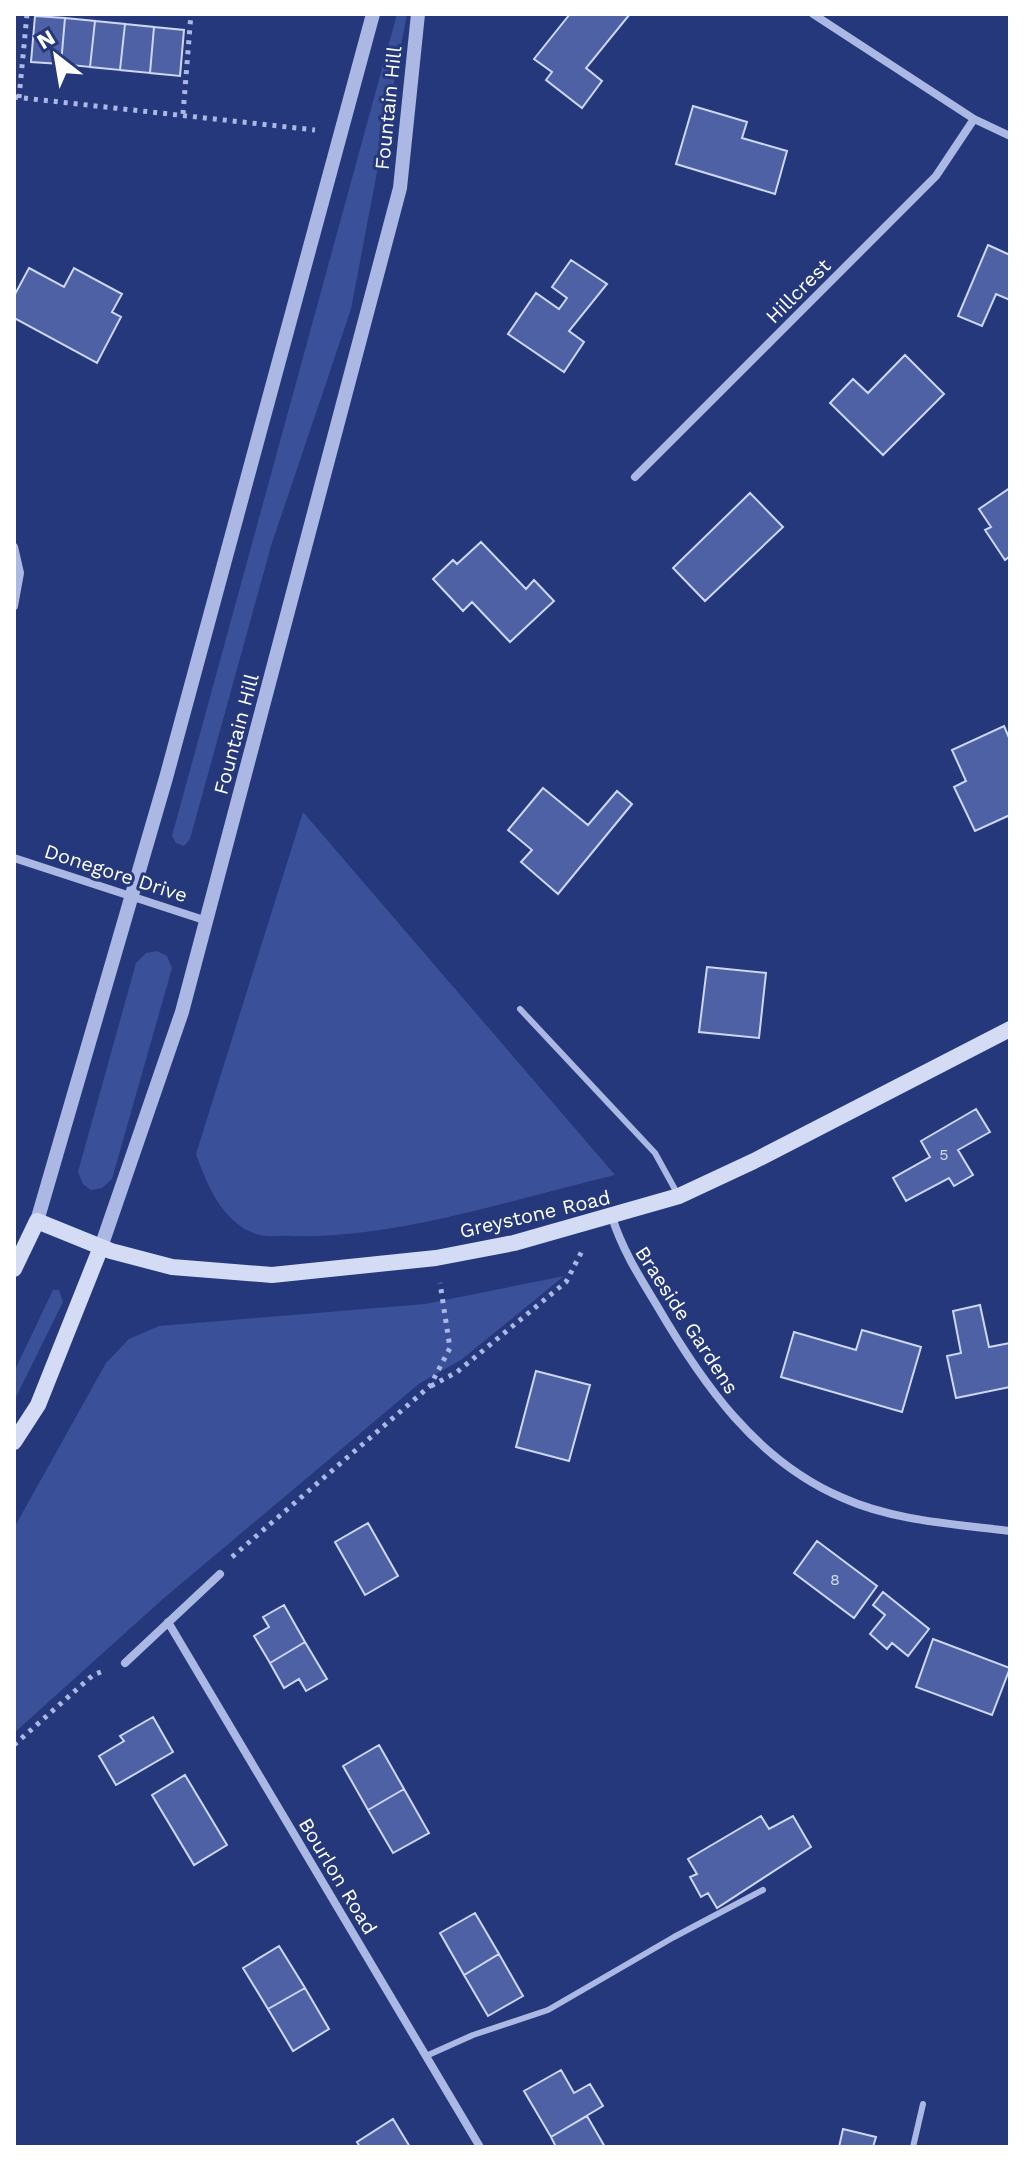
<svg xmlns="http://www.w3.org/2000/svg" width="1024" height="2161" font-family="'Work Sans',sans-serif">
	<rect width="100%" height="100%" fill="#26387c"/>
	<path fill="#3a5099" d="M397,14H407L351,309L271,546L190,839L184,846L176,843L172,836Z
		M303,812L615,1175C514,1199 396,1239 292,1236C282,1235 266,1238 256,1234C222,1222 207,1185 196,1154Z
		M157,951L167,956L172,968L112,1179L102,1188L91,1190L83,1184L78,1172L136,963L146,953Z
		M564,1276L461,1360L420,1383L164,1598L14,1733V1528L106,1363L129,1339L159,1326L425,1304Z
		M53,1290H59L63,1302L14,1401V1372Z"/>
	<path fill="#4e61a5" stroke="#cdd6f4" stroke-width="2" d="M570,14H630L586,68L602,81L582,108L546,80L552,72L534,59Z
		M35,16L65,18L61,64L31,62Z
		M65,18L95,21L90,67L61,64Z
		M95,21L125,24L120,70L90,67Z
		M125,24L154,27L150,73L120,70Z
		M154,27L184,30L180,76L150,73Z
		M693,106L747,122L742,138L787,151L775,194L676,164Z
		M988,245L1010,255V300L996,294L982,326L958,316Z
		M571,260L607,284L569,331L584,342L564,372L508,334L536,293L559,309L567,298L552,287Z
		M29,268L64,287L74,268L122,294L112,312L121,317L97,363L14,318V296Z
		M905,355L944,394L883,455L830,403L853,379L868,393Z
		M1010,488V556L1005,560L985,530L991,527L979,509Z
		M750,493L783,527L705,601L673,568Z
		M481,542L526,589L534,580L554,601L510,642L472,602L463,611L433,579L453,560L457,564Z
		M1004,726L1010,740V815L975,831L954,787L966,781L952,750Z
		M543,788L588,825L617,791L632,804L558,894L521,862L532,850L508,830Z
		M707,967L766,973L759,1038L699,1032Z
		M976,1109L990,1132L958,1150L973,1175L954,1186L949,1178L906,1201L893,1178L930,1157L921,1141Z
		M980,1305L989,1347L1010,1343V1387L956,1398L947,1356L961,1353L953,1311Z
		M862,1330L921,1347L902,1412L781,1377L794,1332L856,1350Z
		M536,1371L590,1385L569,1461L516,1447Z
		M368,1523L398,1576L365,1595L335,1542Z
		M817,1541L877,1586L854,1618L794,1573Z
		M883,1592L929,1629L908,1656L892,1643L887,1649L870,1634L885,1615L873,1605Z
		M284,1605L305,1642L270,1663L254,1636L269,1627L263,1617Z
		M933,1639L1010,1668L992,1715L916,1687Z
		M305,1642L327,1679L306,1691L299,1679L284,1688L270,1663Z
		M153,1717L173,1752L116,1785L99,1756L124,1741L120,1736Z
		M379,1745L404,1789L368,1810L343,1766Z
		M185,1775L227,1845L194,1865L152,1795Z
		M404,1789L429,1833L393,1853L368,1810Z
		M761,1816L769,1829L793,1816L811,1847L717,1908L708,1893L701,1897L690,1877L697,1874L688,1859Z
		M475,1913L499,1954L464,1975L440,1933Z
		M279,1946L305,1988L268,2009L243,1968Z
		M499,1954L523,1996L488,2016L464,1975Z
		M305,1988L329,2029L293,2051L268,2009Z
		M561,2070L574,2093L590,2084L603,2106L551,2137L524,2091Z
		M587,2116L605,2147H556L551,2137Z
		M393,2119L410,2147H360L357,2142Z
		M843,2129L876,2137L873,2147H839Z"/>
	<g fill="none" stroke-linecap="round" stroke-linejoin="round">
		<path stroke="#abb8e4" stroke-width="5" stroke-dasharray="4 6" stroke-linecap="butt" d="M14,97L315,130
			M19,98L27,14
			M183,114L191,14
			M431,1386L457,1372L566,1282L582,1251
			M232,1557L430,1386L450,1348L440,1283
			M14,1745L93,1675L106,1670"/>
		<path stroke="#abb8e4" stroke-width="6" d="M520,1009L655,1153L677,1193
			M426,2056L473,2035L548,2010L674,1937L763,1890
			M913,2147L923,2104"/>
		<path stroke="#abb8e4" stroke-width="8" d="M813,14L974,119L1010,136
			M635,477L936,176L974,119
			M14,547L20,573L14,606
			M14,858L207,921
			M612,1217C622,1249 639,1276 656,1304C702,1383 756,1461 843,1498C894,1521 955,1524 1010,1531
			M168,1622L480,2147
			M125,1663L220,1574"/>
		<path stroke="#abb8e4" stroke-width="14" d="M37,1221L166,778L373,14
			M101,1247L182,1012L400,188L418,14"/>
		<path stroke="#d4dbf4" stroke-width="16" d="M14,1269L37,1221L111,1251L172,1267L272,1275L436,1258L514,1243L679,1196L754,1161L1010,1029
			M14,1442L38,1405L101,1247"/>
	</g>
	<g text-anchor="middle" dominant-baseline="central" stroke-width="6" stroke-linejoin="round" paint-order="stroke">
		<g font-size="16" fill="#d3d8e8">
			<text x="944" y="1154">5</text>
			<text x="835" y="1579">8</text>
		</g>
		<g font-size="20" fill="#fff" stroke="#26387c">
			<text transform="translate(388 108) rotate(-84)">Fountain Hill</text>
			<text transform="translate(798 291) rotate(-45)">Hillcrest</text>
			<text transform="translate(236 734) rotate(-75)">Fountain Hill</text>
			<text transform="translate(116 873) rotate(18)">Donegore Drive</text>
			<text transform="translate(535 1214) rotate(-13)">Greystone Road</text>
			<text transform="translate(687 1320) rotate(57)">Braeside Gardens</text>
			<text transform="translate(338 1876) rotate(59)">Bourlon Road</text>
		</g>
	</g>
	<rect width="1024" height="2161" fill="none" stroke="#ffffff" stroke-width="32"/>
	<g transform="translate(56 56) rotate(329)" stroke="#26387c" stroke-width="6" paint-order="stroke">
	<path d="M0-6L14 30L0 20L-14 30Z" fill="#ffffff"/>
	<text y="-12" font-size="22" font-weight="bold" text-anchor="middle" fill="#ffffff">N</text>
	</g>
</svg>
